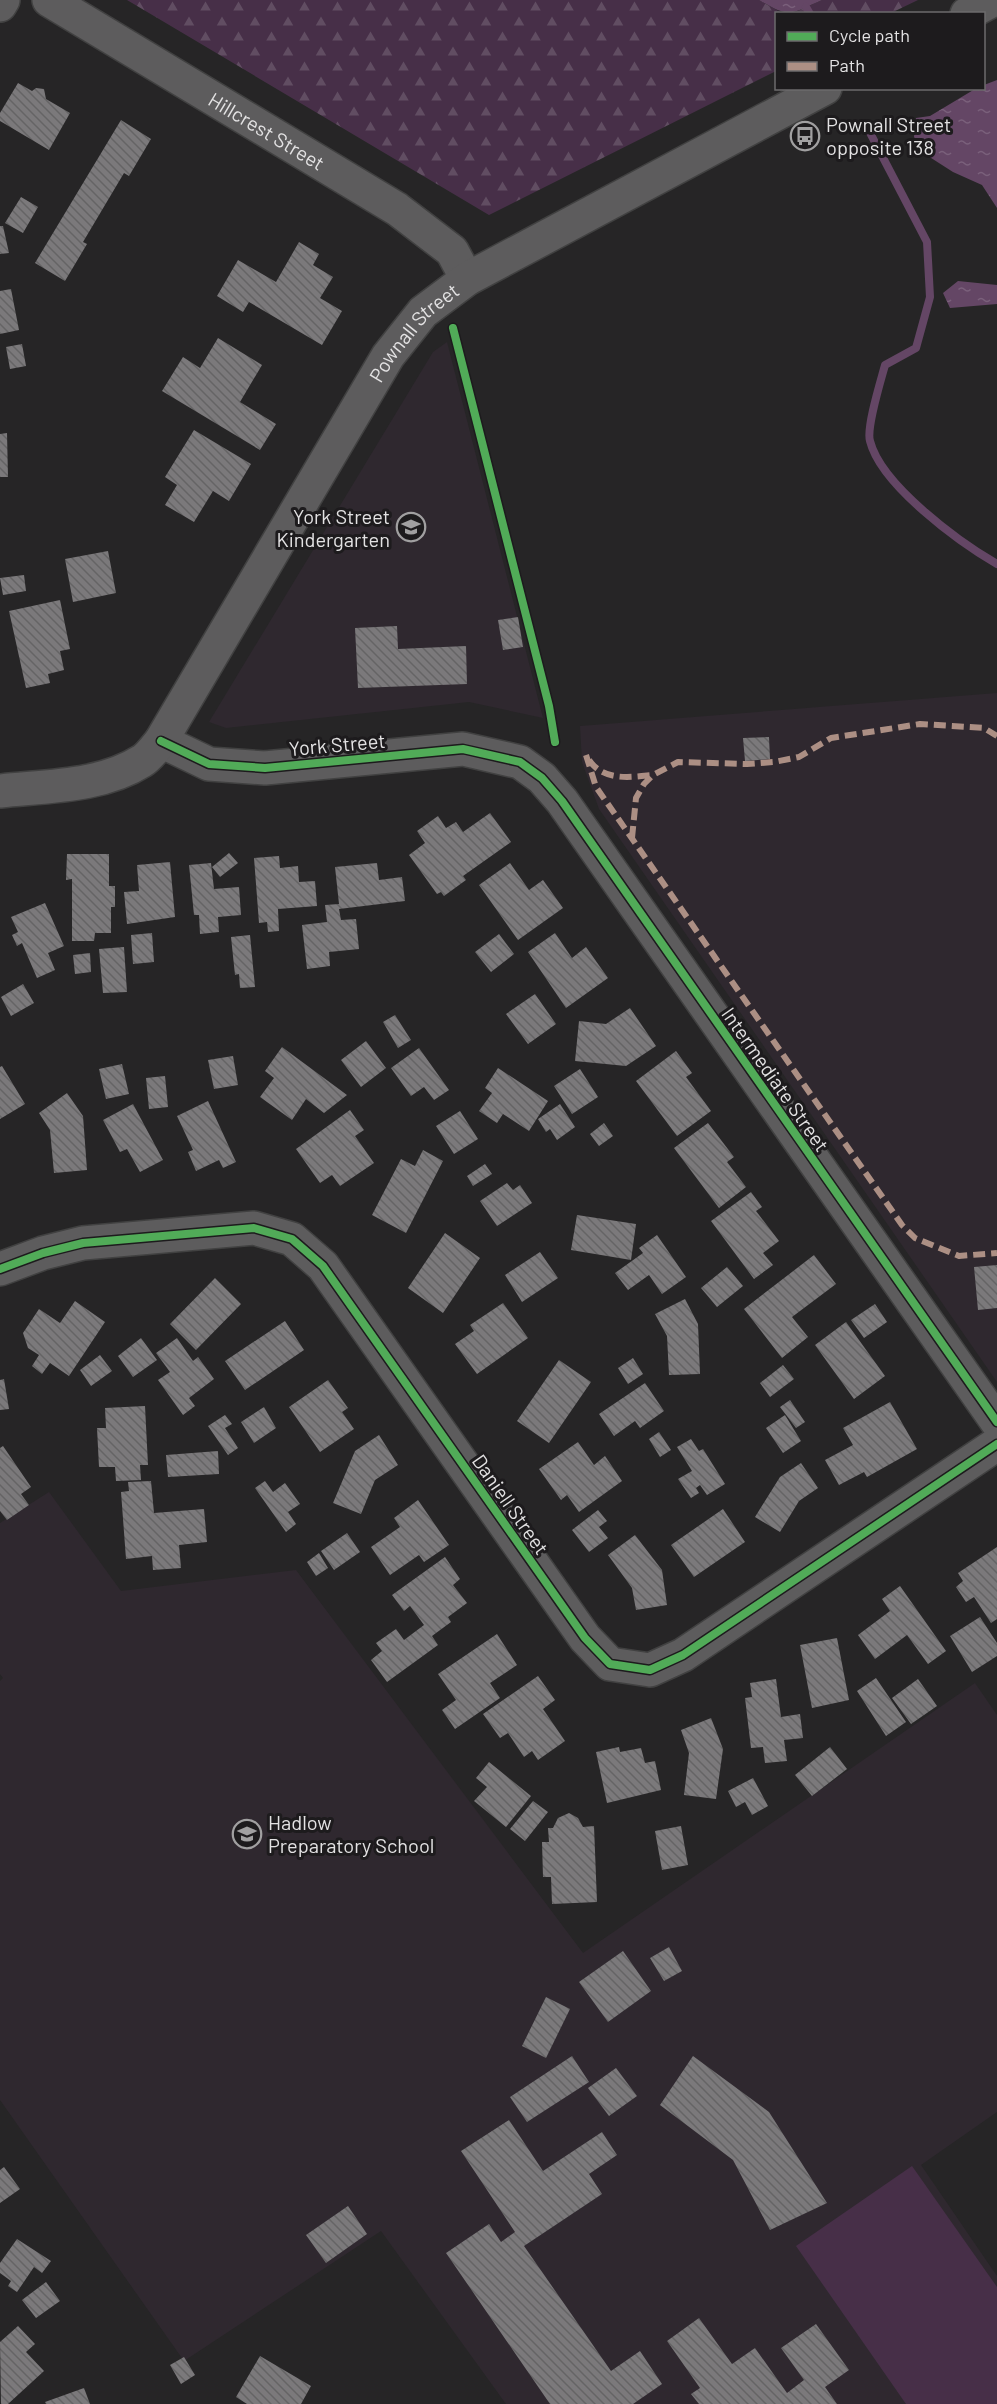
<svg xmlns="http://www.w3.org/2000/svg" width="997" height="2404" font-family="Barlow,sans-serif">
	<defs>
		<pattern id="forest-firs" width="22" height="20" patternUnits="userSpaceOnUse" patternTransform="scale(1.5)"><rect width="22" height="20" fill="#472f48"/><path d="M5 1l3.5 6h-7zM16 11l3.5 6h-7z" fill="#614d62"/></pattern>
		<pattern id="water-ripples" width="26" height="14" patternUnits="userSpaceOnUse" patternTransform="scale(1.5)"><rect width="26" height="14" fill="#644665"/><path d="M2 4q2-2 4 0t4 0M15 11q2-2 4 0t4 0" fill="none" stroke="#7a607b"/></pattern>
		<pattern id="building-back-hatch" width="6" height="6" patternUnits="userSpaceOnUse" patternTransform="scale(1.5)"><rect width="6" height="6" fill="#7b797b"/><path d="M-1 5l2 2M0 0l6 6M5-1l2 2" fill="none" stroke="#656465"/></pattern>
	</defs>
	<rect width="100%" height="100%" fill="#262526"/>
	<path fill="#2f282f" d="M447,342L543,718L469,702L226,728L209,722L433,352Z
		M997,693V1382L599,809L582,762L580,726Z
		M49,1492L121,1591L296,1570L583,1953L975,1683L997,1715V2112L921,2165L997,2276V2404H506L381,2231L184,2361L0,2100V1681L3,1678L0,1674V1523Z"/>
	<path fill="#472f48" d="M912,2166L997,2287V2404H906L796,2246Z"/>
	<path fill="url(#forest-firs)" d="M127,0H759L782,13L776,14V71L489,215Z
		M822,0H918L891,13L791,14Z"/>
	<path fill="url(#water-ripples)" d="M759,0H822C790,14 791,19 759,0Z
		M997,80V208L982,185L953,172L928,156L914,137L916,118L930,116L975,89L984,88V85Z
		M958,281L997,285V304L950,308L943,293Z"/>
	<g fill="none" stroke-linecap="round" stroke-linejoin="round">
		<path stroke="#644665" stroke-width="8" d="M806,7L810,14
			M867,127L927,242L930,297L916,348L885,365C881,380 866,428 870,441C881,485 959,542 997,564"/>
	</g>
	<path fill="url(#building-back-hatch)" d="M18,83L32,91L36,88L44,89L46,99L70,113L49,150L0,121V113Z
		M121,120L151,139L129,176L124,173L83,242L87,244L65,281L35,263Z
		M21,197L38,207L23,233L5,223Z
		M0,226H3L9,253L0,254Z
		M299,242L319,254L313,265L333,277L320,298L342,311L322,345L249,302L243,312L217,296L238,260L276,282Z
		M11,289L19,330L0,334V291Z
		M218,338L262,365L240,402L276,424L260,450L162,391L183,357L200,368Z
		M22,344L26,366L10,369L6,347Z
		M194,430L251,464L229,501L213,491L194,522L165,505L177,485L165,477Z
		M7,433L8,477H0V434Z
		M108,551L116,593L73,602L65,559Z
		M24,575L26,591L3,595L0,578Z
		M60,600L70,649L60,651L64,670L48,674L50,683L26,688L9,611Z
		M518,617L523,647L503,650L498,620Z
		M397,626L398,649L466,646L467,684L358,688L355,628Z
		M769,737L770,759L745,761L743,738Z
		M490,813L511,842L463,876L466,880L444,896L441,892L437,894L409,855L425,843L417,831L438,816L446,828L456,822L463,832Z
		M229,853L238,863L220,877L212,867Z
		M67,854H109V886H115V907H111V933H95L94,941H72V879L66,880Z
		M279,856L280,868L298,866L299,882L315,881L317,906L278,909L279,931L268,932L267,922L259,923L254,858Z
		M170,862L175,917L127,924L124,892L139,891L137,865Z
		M211,863L214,889L239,887L241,915L218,917L219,932L200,934L199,915H194L189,865Z
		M377,863L379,880L402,877L405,901L339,909L341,920L356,919L359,949L329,952L330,966L307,969L302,925L327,922L325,905L339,904L335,867Z
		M510,863L529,890L543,880L563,908L518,940L479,885Z
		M45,903L64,946L48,953L55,970L37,978L22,943L17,946L12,935L18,932L11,917Z
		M152,933L154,962L133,964L131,935Z
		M555,933L572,958L586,947L608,978L566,1008L528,952Z
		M499,934L514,954L491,972L475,952Z
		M250,935L255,987L240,988L239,974L235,975L231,937Z
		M124,947L127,992L103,993L99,949Z
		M90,953L91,972L75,974L73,955Z
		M23,984L34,1003L11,1016L1,997Z
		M535,994L556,1024L528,1044L506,1014Z
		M630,1008L656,1046L626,1066L575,1061L579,1021L606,1024Z
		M395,1015L411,1040L398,1048L383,1022Z
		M366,1041L386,1068L361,1087L341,1060Z
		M282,1047L347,1095L324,1113L306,1099L292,1120L260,1097L274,1078L265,1071Z
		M419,1048L449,1090L434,1100L424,1087L411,1096L391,1068Z
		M676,1051L692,1073L686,1077L711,1111L677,1136L636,1081Z
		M233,1056L238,1085L214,1089L208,1060Z
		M122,1064L129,1094L106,1099L99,1069Z
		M2,1066L25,1104L0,1119V1067Z
		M498,1068L548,1101L529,1131L503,1114L497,1123L479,1111L492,1093L485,1088Z
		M580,1069L598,1097L572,1114L554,1086Z
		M165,1076L168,1107L149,1109L146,1078Z
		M67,1093L83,1116L87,1170L54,1173L50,1130L39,1113Z
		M208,1101L236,1162L223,1168L219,1160L196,1171L188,1152L193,1150L177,1116Z
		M133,1104L163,1160L140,1172L127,1149L120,1152L103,1120Z
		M560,1104L575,1127L557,1140L550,1129L546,1132L538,1119Z
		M350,1110L364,1130L355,1136L374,1163L340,1186L332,1175L320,1183L296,1149Z
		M460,1111L478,1139L454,1154L436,1126Z
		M604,1123L613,1136L599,1146L590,1134Z
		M708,1123L734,1157L727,1162L746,1187L719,1208L674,1148Z
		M423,1150L443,1161L406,1233L372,1215L401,1159L415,1166Z
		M485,1164L492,1174L473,1186L467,1176Z
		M507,1183L513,1190L520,1185L532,1203L497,1226L480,1201Z
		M751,1192L762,1207L756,1211L779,1241L763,1253L773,1265L754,1279L711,1221Z
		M577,1215L636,1224L631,1260L571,1250Z
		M445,1233L480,1258L443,1313L408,1288Z
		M657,1235L686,1277L662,1294L649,1275L628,1290L615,1273L643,1253L639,1248Z
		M540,1252L558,1278L522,1302L505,1275Z
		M814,1255L836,1284L792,1317L808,1337L782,1358L744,1309Z
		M997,1265V1308L978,1310L974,1267Z
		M727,1267L743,1286L717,1307L701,1288Z
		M215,1278L241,1304L196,1350L170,1324Z
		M685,1299L698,1324L700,1374L669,1375L667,1336L655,1314Z
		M75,1301L105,1322L69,1376L50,1363L42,1374L32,1366L39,1355L28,1348L23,1333L39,1309L60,1323Z
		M503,1303L528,1338L477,1374L455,1344L474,1331L470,1325Z
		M875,1304L887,1322L864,1338L851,1320Z
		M285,1321L304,1350L245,1390L225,1361Z
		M846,1322L885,1376L854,1399L815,1345Z
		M141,1338L157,1360L133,1377L118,1356Z
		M177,1338L193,1361L198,1357L214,1379L189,1398L195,1406L183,1415L158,1380L170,1372L156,1353Z
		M100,1355L112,1371L91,1386L80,1370Z
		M633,1358L643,1374L628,1384L618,1368Z
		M559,1360L591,1382L549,1443L517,1421Z
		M783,1365L794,1379L770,1397L760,1383Z
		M4,1379L9,1409L0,1410V1380Z
		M328,1380L348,1408L342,1412L354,1429L320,1452L289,1407Z
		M645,1383L664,1411L640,1428L635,1421L614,1436L599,1414Z
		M790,1400L805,1422L796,1428L780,1407Z
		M890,1402L917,1449L867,1477L864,1472L839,1485L825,1460L853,1445L843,1428Z
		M145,1406L148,1465H140L141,1480L116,1481L115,1467H99L97,1428H106L105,1408Z
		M264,1407L276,1428L254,1443L241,1422Z
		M225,1415L232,1424L225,1428L238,1448L228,1455L208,1426Z
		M785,1415L801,1441L783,1453L766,1428Z
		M659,1432L671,1450L660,1457L649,1439Z
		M379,1435L398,1465L375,1480L361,1514L333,1503L355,1451Z
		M691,1439L699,1451L703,1449L725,1484L707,1495L700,1485L696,1488L699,1493L691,1498L678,1479L692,1471L677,1447Z
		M578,1442L594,1465L605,1456L622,1481L579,1512L567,1495L561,1500L539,1469Z
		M3,1446L31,1487L21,1494L29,1505L7,1520L0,1511V1448Z
		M218,1451L219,1474L168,1477L166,1455Z
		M801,1463L818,1488L799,1501L780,1532L755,1517L780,1477Z
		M151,1481L154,1513L204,1509L207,1542L179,1545L181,1568L153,1570L152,1556L126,1559L121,1492L129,1491L128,1482Z
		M265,1481L273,1492L285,1483L300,1504L288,1512L296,1524L286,1532L255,1488Z
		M418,1500L449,1545L424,1562L419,1555L390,1575L371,1547L400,1527L394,1518Z
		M723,1509L745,1542L694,1577L671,1545Z
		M598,1510L607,1521L599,1527L608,1538L589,1552L572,1530Z
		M347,1533L360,1552L334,1570L321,1551Z
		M635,1535L662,1570L667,1605L636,1610L632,1588L608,1555Z
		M997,1547V1619L991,1623L974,1597L966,1602L956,1587L963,1581L958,1573Z
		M319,1553L328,1568L316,1576L307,1562Z
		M445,1557L460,1579L453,1585L467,1603L448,1617L451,1622L432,1636L438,1645L387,1682L371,1660L382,1651L376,1643L396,1629L404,1640L424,1625L410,1606L404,1611L392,1595Z
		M900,1586L946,1651L928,1664L907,1635L875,1659L858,1635L890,1611L882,1599Z
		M980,1617L997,1643V1656L972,1672L950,1636Z
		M497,1634L517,1665L490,1683L500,1698L455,1729L442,1710L456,1700L438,1674Z
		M837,1638L849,1700L812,1708L800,1645Z
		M538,1676L555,1700L543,1709L565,1741L538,1760L532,1751L524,1757L508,1733L500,1738L483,1714Z
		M876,1678L906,1722L886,1736L857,1691Z
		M776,1679L781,1717L800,1714L803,1738L784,1740L787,1761L765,1763L763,1747L751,1748L745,1698L752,1697L750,1683Z
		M918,1679L937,1706L911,1724L892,1698Z
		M711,1718L723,1749L716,1799L684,1795L689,1753L681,1730Z
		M619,1747L620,1752L641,1748L645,1763L655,1761L661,1790L607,1803L596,1752Z
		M830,1747L847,1769L812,1796L795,1775Z
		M489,1762L531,1796L506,1827L474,1801L487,1787L476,1778Z
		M753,1778L768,1806L752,1815L745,1802L736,1807L728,1791Z
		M533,1801L548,1812L525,1841L510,1829Z
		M569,1813L578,1818L583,1827L594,1826L597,1902L552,1904L551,1877H543L542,1842H549L548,1828H553L558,1818Z
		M681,1826L688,1865L662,1870L655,1831Z
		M669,1947L682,1971L664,1981L650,1958Z
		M623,1951L651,1991L608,2022L579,1982Z
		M546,1997L570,2009L546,2058L522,2046Z
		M572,2056L589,2082L527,2122L510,2097Z
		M693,2056L769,2112L827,2203L770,2230L733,2160L660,2105Z
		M616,2068L637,2096L609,2116L588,2088Z
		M509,2120L543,2171L602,2132L617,2155L589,2174L602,2194L524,2246L611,2371L640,2351L662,2384L633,2404H550L446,2253L489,2224L501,2242L515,2232L461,2151Z
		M4,2167L20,2189L0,2203V2170Z
		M348,2206L367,2234L326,2263L306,2235Z
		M17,2239L51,2261L42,2273L34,2267L17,2292L8,2286L11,2281L0,2273V2263Z
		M46,2282L60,2301L36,2318L22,2300Z
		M699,2318L732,2364L755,2348L787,2393L804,2380L781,2348L816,2324L849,2370L825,2387L837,2404H699L691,2394L700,2388L667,2341Z
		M18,2326L35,2344L26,2352L44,2371L8,2404H1L0,2342Z
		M260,2356L311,2386L301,2404H247L236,2397Z
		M184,2357L195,2375L181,2384L170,2365Z
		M84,2388L90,2404H46L45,2402Z"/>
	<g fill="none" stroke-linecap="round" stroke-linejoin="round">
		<g stroke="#414141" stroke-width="36">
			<g id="minor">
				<path id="s1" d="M49,0L397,209L452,251L467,279"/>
				<path d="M0,5L3,0"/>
				<path d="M967,14L993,0"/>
				<path d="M161,741L209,764L265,768L463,749L520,762L542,778L562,801L997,1422"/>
				<path id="s2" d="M0,791C46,786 101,787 142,761C149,757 155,748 161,741L388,356L423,312L467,279L825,88"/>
				<path d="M0,1269L43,1253L83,1243L254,1228L292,1239L323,1266L585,1638L610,1664L650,1670L683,1655L997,1444"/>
			</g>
		</g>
		<use href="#minor" stroke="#5d5c5d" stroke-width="33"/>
		<path stroke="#ac8f84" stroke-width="6" stroke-dasharray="12 6" stroke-linecap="butt" d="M586,755L596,787L902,1225L915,1238L959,1256L997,1253
			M589,760C604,782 631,777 653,775
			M632,838L636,798L644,784L653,775L678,762L747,764L774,762L799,757L831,738L920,724L984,728L997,736"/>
		<g stroke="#1d1b1d" stroke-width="11">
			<path id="cycleway" d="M453,328L549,706L555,742
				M161,741L209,764L265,768L463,749L520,762L542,778L562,801L997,1422
				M0,1269L43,1253L83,1243L254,1228L292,1239L323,1266L585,1638L610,1664L650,1670L683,1655L997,1444"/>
		</g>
		<use href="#cycleway" stroke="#51ab58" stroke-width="8"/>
	</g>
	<defs>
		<g id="bus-ring" transform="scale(1.5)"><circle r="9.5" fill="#1d1b1d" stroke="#a1a0a1" stroke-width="1.5"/><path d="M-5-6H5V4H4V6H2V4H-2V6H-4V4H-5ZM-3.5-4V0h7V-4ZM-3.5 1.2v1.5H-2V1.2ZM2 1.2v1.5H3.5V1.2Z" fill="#a1a0a1"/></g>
		<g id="school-ring" transform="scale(1.5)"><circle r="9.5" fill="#1d1b1d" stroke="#a1a0a1" stroke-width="1.5"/><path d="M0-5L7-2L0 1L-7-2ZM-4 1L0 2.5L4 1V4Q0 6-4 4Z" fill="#a1a0a1"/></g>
	</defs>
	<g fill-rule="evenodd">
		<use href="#bus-ring" x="805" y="136"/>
		<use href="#school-ring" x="411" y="527"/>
		<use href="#school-ring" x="247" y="1834"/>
	</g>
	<g text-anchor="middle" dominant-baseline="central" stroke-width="6" stroke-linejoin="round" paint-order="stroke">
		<g font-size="20" fill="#e3e2e3" stroke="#1d1b1d" text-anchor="start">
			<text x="826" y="124">Pownall Street<tspan x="826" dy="23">opposite 138</tspan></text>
			<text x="390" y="516" text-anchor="end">York Street<tspan x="390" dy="23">Kindergarten</tspan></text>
			<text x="268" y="1822">Hadlow<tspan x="268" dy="23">Preparatory School</tspan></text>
		</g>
		<g font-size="20" fill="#e3e2e3" stroke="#1d1b1d">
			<text stroke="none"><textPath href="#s1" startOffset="254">Hillcrest Street</textPath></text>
			<text stroke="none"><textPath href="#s2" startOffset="656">Pownall Street</textPath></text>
			<text transform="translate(337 744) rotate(-5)">York Street</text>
			<text transform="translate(776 1079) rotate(55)">Intermediate Street</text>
			<text transform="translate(511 1504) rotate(55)">Daniell Street</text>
		</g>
	</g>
	<rect x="775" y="12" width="210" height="78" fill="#1d1b1d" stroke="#6c6b6c" stroke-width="1.5"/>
	<rect x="787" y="32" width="30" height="9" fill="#51ab58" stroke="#6c6b6c" stroke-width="1.5"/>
	<text x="829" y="42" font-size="18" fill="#e3e2e3">Cycle path</text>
	<rect x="787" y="62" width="30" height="9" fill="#ac8f84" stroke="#6c6b6c" stroke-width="1.5"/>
	<text x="829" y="72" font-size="18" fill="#e3e2e3">Path</text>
</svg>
